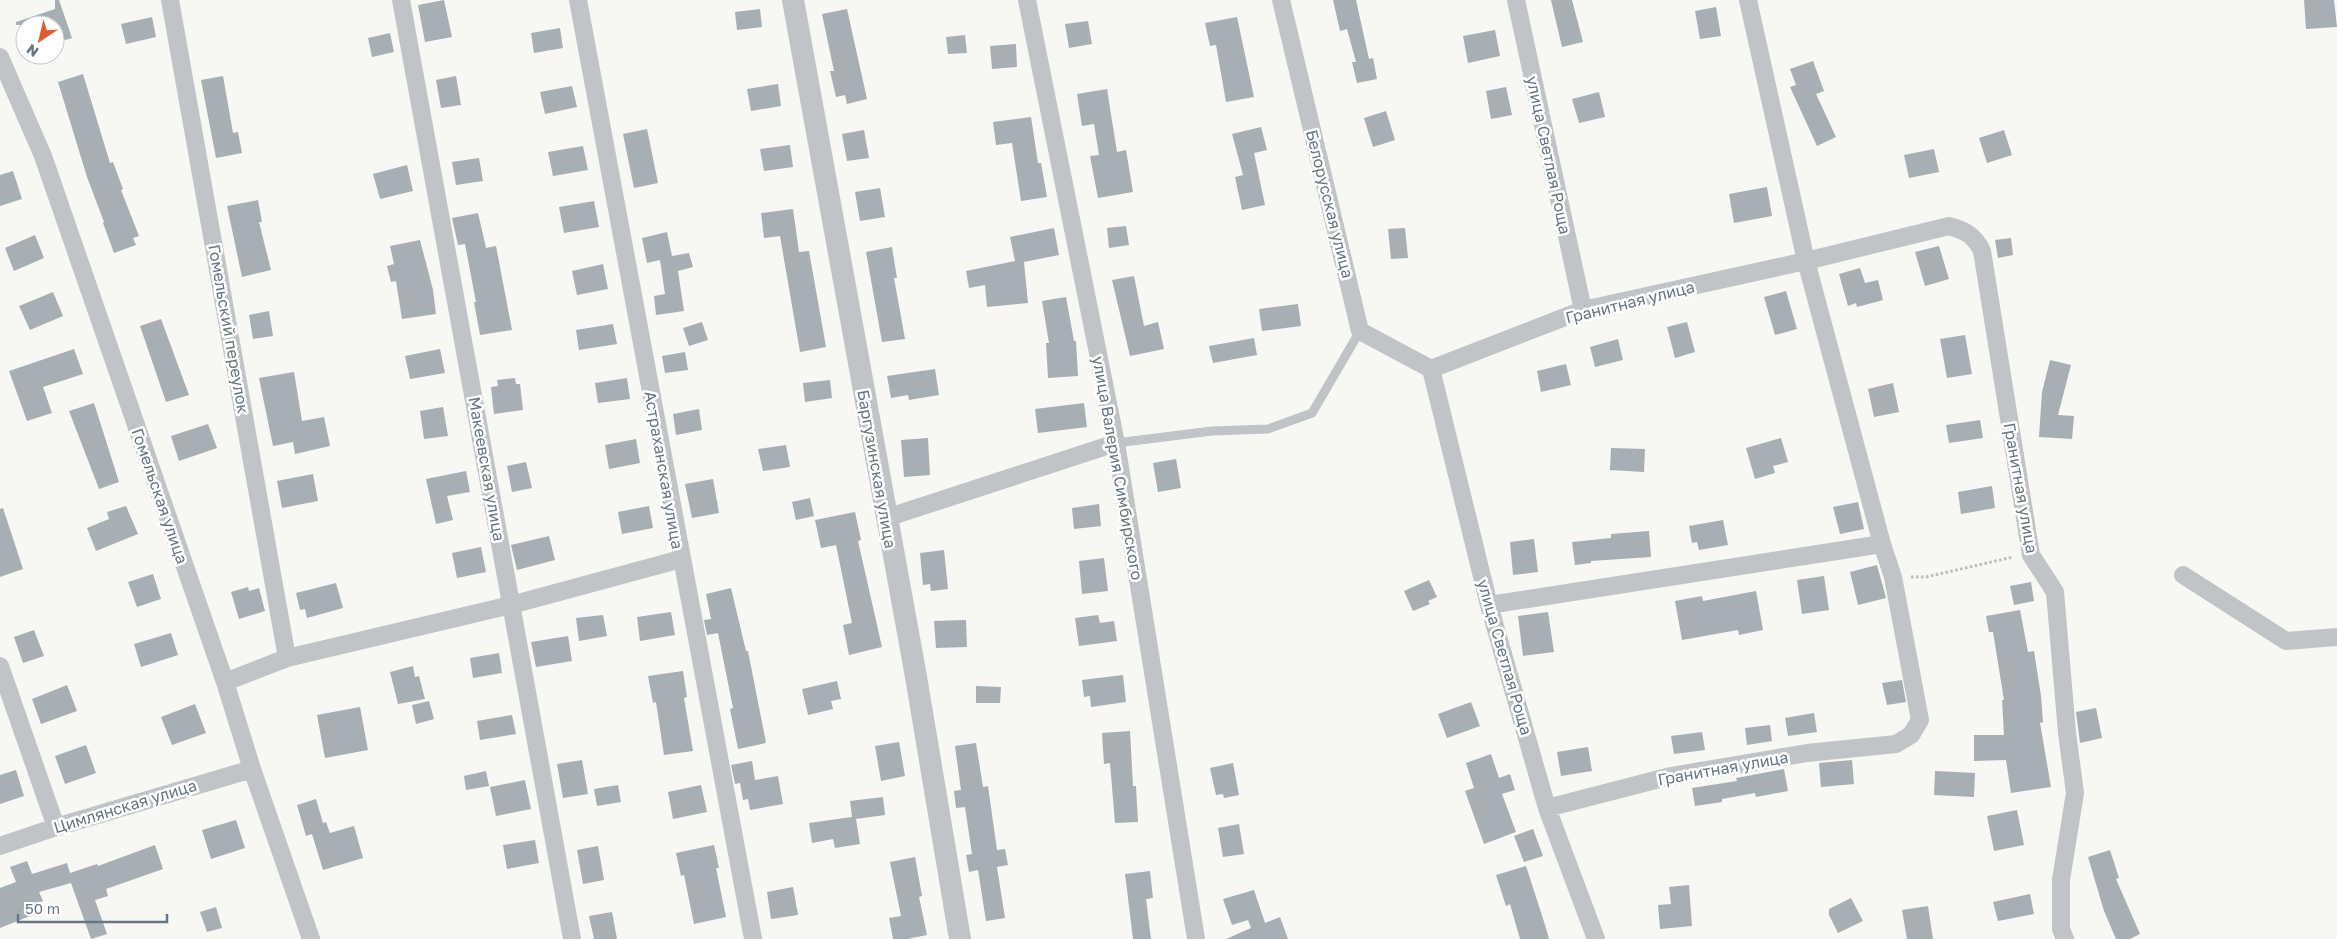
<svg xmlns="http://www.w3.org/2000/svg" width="2337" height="939" font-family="'Golos Text',sans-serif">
	<rect width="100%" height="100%" fill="#f7f7f4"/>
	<path fill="#a7afb4" d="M55,0H59L72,38L55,43V25H16V22L55,9Z
		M444,0L452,37L425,42L418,5Z
		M1333,0H1356L1369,59L1373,58L1377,79L1357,83L1352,62H1356L1347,29L1340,31Z
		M1551,0H1572L1583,42L1562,47Z
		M2304,0H2334L2337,27L2306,29Z
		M1716,7L1721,36L1700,39L1695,11Z
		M760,9L762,27L737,30L735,12Z
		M847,9L867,99L847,104L845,95L836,97L830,71H834L822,14Z
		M152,17L156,37L126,44L121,24Z
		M1237,17L1254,97L1226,102L1216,45L1210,46L1205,23Z
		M1088,21L1092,44L1069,48L1065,24Z
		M560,28L563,48L534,53L531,33Z
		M1495,30L1500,56L1468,63L1463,36Z
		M390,33L394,52L372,57L368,38Z
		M965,35L967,53L948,54L946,37Z
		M1016,44L1017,67L992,69L990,46Z
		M1813,61L1824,91L1816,94L1836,137L1817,146L1790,87L1796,85L1790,69Z
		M83,74L110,163L113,162L123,189L121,190L139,236L133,238L136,245L114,253L103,223L104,222L87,177L58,82Z
		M223,76L233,133L238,132L242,153L216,158L201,80Z
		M456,76L461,105L441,108L436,80Z
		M778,84L781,106L751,111L747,89Z
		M572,86L577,107L545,114L540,92Z
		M1506,87L1512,115L1491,119L1486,91Z
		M1107,89L1117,152L1126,150L1133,192L1098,198L1090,156L1099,155L1094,124L1082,126L1077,94Z
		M1599,92L1605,117L1579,123L1572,99Z
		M1386,111L1395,140L1373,147L1364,118Z
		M1031,117L1038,163H1041L1047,197L1021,201L1012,143L996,145L993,122Z
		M1261,127L1267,150L1254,153L1265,205L1242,210L1235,177L1243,175L1232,134Z
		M647,129L658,183L634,188L623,134Z
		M864,130L869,158L847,161L842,134Z
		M2004,130L2012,155L1987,163L1979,138Z
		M790,145L793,167L764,171L760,149Z
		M583,146L588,170L553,176L548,152Z
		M1934,149L1939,172L1909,178L1904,155Z
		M479,158L483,181L456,185L452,162Z
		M407,165L413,191L380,199L373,174Z
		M13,171L22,199L0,206V175Z
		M1767,187L1772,216L1734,223L1729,194Z
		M880,188L885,217L860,221L855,192Z
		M258,200L262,222H259L271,270L242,277L227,206Z
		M594,201L599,227L564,233L559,207Z
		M793,209L799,252L809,251L826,347L800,352L780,236L764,238L761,213Z
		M478,213L486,248L496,246L512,330L480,335L474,302H476L465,244L458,245L452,218Z
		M1126,226L1129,245L1109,248L1107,228Z
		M1054,228L1059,255L1024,262L1028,303L987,307L985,285L969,288L966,271L1015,261L1010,237Z
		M1405,228L1408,258L1391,259L1388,229Z
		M667,232L672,256L689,253L693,267L678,271L684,311L656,315L654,296L665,294L660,260L647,263L642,238Z
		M35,235L44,258L14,271L5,248Z
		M2011,238L2013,255L1998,258L1995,240Z
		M420,240L433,290L436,314L402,319L396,281L391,282L387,266L394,264L390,246Z
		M1939,246L1949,279L1925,286L1915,252Z
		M892,247L897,278H894L905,339L882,342L866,252Z
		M603,264L608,289L577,295L572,271Z
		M1860,268L1865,283L1878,280L1883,300L1857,307L1856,303L1848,306L1839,274Z
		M1134,276L1144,326L1158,322L1164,349L1130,356L1112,280Z
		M1786,291L1797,329L1775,335L1764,297Z
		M53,292L63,316L30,330L19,306Z
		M1066,297L1074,341H1076L1078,376L1048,378L1046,343H1049L1042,301Z
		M1298,304L1301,326L1262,331L1259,309Z
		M269,311L273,336L253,339L249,315Z
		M161,319L189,395L166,402L140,326Z
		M702,322L708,340L689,346L683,328Z
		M1687,322L1695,352L1675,358L1667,327Z
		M613,324L617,344L579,350L576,330Z
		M1965,335L1972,374L1947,378L1940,339Z
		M1254,338L1257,355L1213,363L1209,346Z
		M1618,339L1623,360L1595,367L1590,347Z
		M74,349L83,374L43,387L52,413L27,421L9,371Z
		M440,349L445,373L410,379L405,356Z
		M685,352L688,370L665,373L662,356Z
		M2050,360L2071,365L2058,415L2074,416L2072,439L2039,437L2042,392Z
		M1566,364L1571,385L1541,392L1537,371Z
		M935,369L939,395L909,400L908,395L891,398L887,376Z
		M294,372L302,421L324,417L330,446L295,454L293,442L273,446L259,378Z
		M515,378L516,384H520L523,410L494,414L491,387L498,386L497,380Z
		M627,378L630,399L598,403L595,383Z
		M830,380L832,398L805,402L803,383Z
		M1893,383L1899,412L1874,417L1868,389Z
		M94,403L119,482L99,489L69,411Z
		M1084,403L1087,427L1038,433L1035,409Z
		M443,407L448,436L424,439L420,411Z
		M699,409L702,430L676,435L673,414Z
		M1980,420L1983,438L1949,443L1946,425Z
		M208,424L217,448L179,461L171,436Z
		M928,438L930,475L904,477L901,440Z
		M1781,438L1788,462L1773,466L1775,473L1755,479L1746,448Z
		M636,439L640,463L609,469L605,445Z
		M786,445L790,467L763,471L758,449Z
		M1611,448L1645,449L1644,472L1610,470Z
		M1176,459L1181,488L1158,492L1153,463Z
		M526,462L532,488L512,492L507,466Z
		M466,471L470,492L447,496L453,520L436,524L426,479Z
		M313,474L318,501L282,508L277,481Z
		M713,479L719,513L692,518L685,484Z
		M1992,486L1995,508L1961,514L1958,492Z
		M810,498L814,516L796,520L792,502Z
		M1858,502L1864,529L1840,534L1833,507Z
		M1099,504L1101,526L1074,529L1072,508Z
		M126,506L138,534L96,551L87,528L109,519L107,512Z
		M649,506L653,528L622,534L618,512Z
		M3,508L23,569L0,577V509Z
		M855,512L861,540L858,541L882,647L849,655L843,625L852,623L836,545L821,548L815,520Z
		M1723,520L1728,545L1699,550L1697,542L1692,543L1689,526Z
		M1649,531L1651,557L1591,561V563L1575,565L1572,542L1611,538V534Z
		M549,536L555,560L517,570L511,545Z
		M1534,539L1538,572L1513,575L1510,542Z
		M481,547L486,572L457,578L452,553Z
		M944,550L948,589L931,591L930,584L923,585L920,553Z
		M1104,558L1108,591L1082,594L1079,561Z
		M1877,565L1886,598L1858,605L1850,572Z
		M153,574L161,599L137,607L128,582Z
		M1824,576L1829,610L1802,614L1797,580Z
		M1429,580L1437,597L1428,601L1430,604L1413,611L1404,591Z
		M2031,582L2034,601L2014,605L2010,586Z
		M336,583L343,608L307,618L305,609L300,610L296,593Z
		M248,587L249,591L259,588L265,611L239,619L231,592Z
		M731,588L746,651H748L766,743L738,749L730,709L733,708L718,633L707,635L704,620L711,619L706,594Z
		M1756,591L1763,630L1739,635L1738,630L1682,640L1675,601L1702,596L1703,601Z
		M2020,610L2028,652L2034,651L2041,696L2043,722L2040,723L2051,787L2011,793L2006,760L1974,761V735H2004L2002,700H2004L1993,632H1989L1986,616Z
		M671,612L675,635L640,641L637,617Z
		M1548,612L1554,652L1523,656L1518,616Z
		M603,615L607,636L579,641L576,618Z
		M1098,615L1100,623L1114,621L1117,641L1079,646L1075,618Z
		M966,620L967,647L936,648L934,621Z
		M34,630L44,656L23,663L14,637Z
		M171,633L178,655L141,667L134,644Z
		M568,636L572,661L536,667L531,642Z
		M499,653L502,673L473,678L470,658Z
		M413,666L415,677L419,676L425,699L398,704L390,672Z
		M683,671L687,697L684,698L693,751L664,755L656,702L653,703L648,676Z
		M1123,675L1126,702L1091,707L1090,696L1084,697L1082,680Z
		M1902,680L1906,702L1887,705L1882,683Z
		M837,681L841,699L831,701L833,709L808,715L802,689Z
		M67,685L77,711L41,724L32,699Z
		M976,686L1001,687L1000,703H976Z
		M429,701L434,719L416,724L412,705Z
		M1471,702L1480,726L1447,738L1438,714Z
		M195,704L206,733L172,745L161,717Z
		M360,707L368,750L325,758L317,715Z
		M2096,708L2102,738L2080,743L2076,712Z
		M1814,713L1817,732L1788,736L1785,718Z
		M512,715L516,734L480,740L477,721Z
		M1770,725L1772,741L1747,745L1745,728Z
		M1130,731L1133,786H1136L1138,822L1115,823L1110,763L1104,764L1102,733Z
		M1702,732L1705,750L1674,754L1671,736Z
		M899,742L905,776L881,781L875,746Z
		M976,743L983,787L988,786L997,850L1005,849L1008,865L997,867L1005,918L986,921L978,870L969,872L966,855L972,854L965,807L956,808L954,791L961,790L955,746Z
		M86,745L96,773L65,784L55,756Z
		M1588,747L1592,771L1561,776L1557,752Z
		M1491,754L1499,778L1510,774L1515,790L1502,794L1516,832L1484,844L1465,791L1474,788L1466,763Z
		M582,760L588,794L563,798L557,764Z
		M1852,760L1854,784L1821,787L1819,763Z
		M752,761L755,780L778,776L783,804L750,810L748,799L743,800L740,783L735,784L731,765Z
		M1233,763L1239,795L1224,798L1223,794L1216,795L1210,768Z
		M1784,769L1788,791L1756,797L1755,793L1722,799V802L1695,806L1692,788L1737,781L1736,778Z
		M16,770L24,796L0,804V775Z
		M486,771L489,786L466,790L464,776Z
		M1935,771L1975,773L1974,797L1934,795Z
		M525,780L531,809L496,816L490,787Z
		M618,785L621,802L597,806L594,789Z
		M701,785L707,812L673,819L668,792Z
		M883,797L885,815L856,819L860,844L835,848L833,839L812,843L809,823L852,817L850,801Z
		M316,799L323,823L326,822L330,833L354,826L363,858L323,870L312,834L306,836L297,805Z
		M2017,810L2024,845L1994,851L1987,816Z
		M236,820L245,848L211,859L202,830Z
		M1239,824L1244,854L1223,857L1218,828Z
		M1533,829L1543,856L1524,862L1514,836Z
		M535,840L539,863L507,869L503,845Z
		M155,845L163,869L106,889L108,896L95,900L107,934L91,939L71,883L39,892L43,901L32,905L35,914L0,928V888L16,882L10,867L27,861L32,874L67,863L70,873L97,864L98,866Z
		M714,845L719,868H716L726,917L694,924L684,875L681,876L676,853Z
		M598,846L604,880L583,884L577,850Z
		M2110,850L2119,878L2116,879L2140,934L2130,939H2116L2104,911L2088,857Z
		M915,857L922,896L919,897L927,935L907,939H893L889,918L901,916L890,862Z
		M1526,866L1546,928L1549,939H1520L1510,904L1506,906L1496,875Z
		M1150,871L1153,898L1146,899L1151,939H1133L1125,874Z
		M1689,885L1692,926L1660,929L1658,905L1671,904L1669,887Z
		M793,887L798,915L771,919L767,892Z
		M1254,890L1265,923L1280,917L1288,939H1226L1251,928L1248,920L1232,925L1223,899Z
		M2030,894L2034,914L1998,921L1993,902Z
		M1851,898L1863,921L1838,933L1829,915V909Z
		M1928,906L1933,939H1907L1902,910Z
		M216,907L222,928L207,932L200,912Z
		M612,912L617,939H594L589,916Z"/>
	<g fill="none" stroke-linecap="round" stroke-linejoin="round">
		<path stroke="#babdbf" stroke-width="3" stroke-dasharray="2.5 2.5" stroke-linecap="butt" d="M1911,577H1926L2013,557"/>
		<path stroke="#c0c4c7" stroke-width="9" d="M1116,443L1212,431L1268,429L1312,413L1360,331"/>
		<path stroke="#c0c4c7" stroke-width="18" d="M170,0L287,658
			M401,0L572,939
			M578,0L753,939
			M1027,0L1116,443L1196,939
			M1281,0L1360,331L1431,369
			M1516,0L1583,310
			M0,57L43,156L225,682L252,769L311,939
			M1431,369L1583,310L1806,261L1949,226C1966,231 1974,235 1982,251L2031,555L2055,592L2067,733L2075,793L2061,880V929L2065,939
			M1431,369L1489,605L1547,808L1596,939
			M886,518L1116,443
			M2183,575L2286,641L2337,637
			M1489,605L1882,544
			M0,666L56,827
			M225,682L287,658L511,605L681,559
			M1547,808L1671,776L1807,753L1896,744L1911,735L1920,720L1893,577L1882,544L1806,261L1748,0
			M0,846L56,827L252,769"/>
		<path stroke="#c0c4c7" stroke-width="22" d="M793,0L915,671L960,939"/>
	</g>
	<g text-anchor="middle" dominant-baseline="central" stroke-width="5" stroke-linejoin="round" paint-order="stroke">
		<g font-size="16" fill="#677683" stroke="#fff">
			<text transform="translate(1549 155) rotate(78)">улица Светлая Роща</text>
			<text transform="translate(1330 204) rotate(76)">Белорусская улица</text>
			<text transform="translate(1630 302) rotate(-14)">Гранитная улица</text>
			<text transform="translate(229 329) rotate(80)">Гомельский переулок</text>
			<text transform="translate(1118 468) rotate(80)">улица Валерия Симбирского</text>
			<text transform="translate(487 469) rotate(80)">Макеевская улица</text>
			<text transform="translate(877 469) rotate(80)">Баргузинская улица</text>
			<text transform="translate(664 470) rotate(80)">Астраханская улица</text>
			<text transform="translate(2021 488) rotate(80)">Гранитная улица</text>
			<text transform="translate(160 496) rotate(71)">Гомельская улица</text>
			<text transform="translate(1505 657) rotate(74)">улица Светлая Роща</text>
			<text transform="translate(1723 768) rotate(-10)">Гранитная улица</text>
			<text transform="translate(125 806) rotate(-17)">Цимлянская улица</text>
		</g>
	</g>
	<g transform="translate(40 40) rotate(215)"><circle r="24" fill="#ffffff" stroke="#c2c8cd"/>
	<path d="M0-4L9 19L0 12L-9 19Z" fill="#da5f31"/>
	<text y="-8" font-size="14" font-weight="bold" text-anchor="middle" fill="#677683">N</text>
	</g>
	<path d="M18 914v8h149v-8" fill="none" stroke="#677683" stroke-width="2.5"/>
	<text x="25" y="914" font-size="15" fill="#677683" stroke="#ffffff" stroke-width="4" paint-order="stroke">50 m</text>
</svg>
